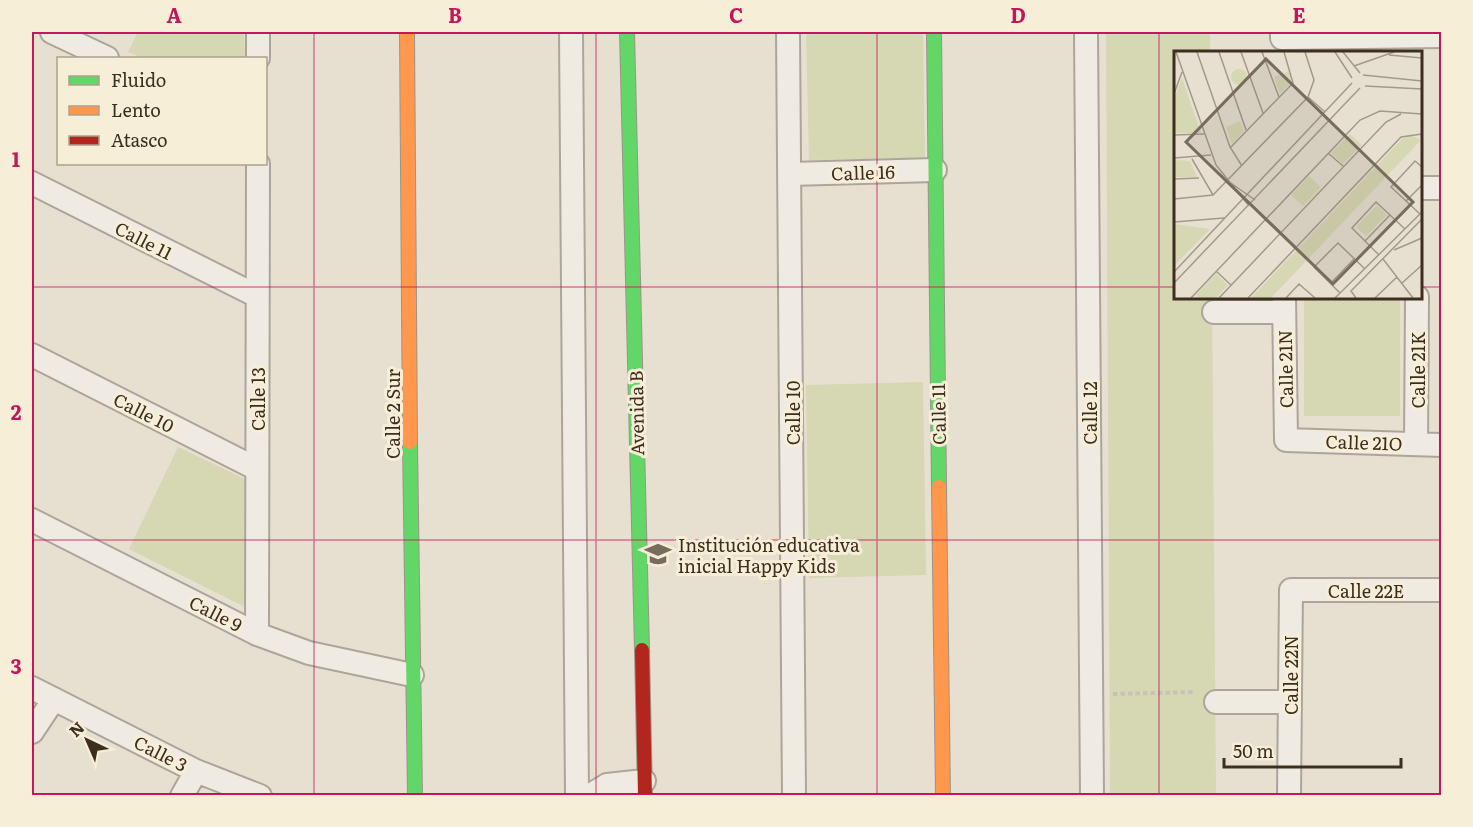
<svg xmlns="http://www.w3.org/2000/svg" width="1473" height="827" font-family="Literata,serif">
	<rect width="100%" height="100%" fill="#e7e0d1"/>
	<path fill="#d6d7b3" d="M138,32H244L245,58H143L128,52Z
		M806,32H923L925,158L809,160Z
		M1106,32H1210V52H1176V297H1212L1216,795H1110Z
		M1304,297H1400V416H1304Z
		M923,382L926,575L809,578L806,385Z
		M178,447L247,480L249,609L129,549Z"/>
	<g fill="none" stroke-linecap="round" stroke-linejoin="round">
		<g stroke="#ada599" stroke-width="26">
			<path id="street" d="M52,32L107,58
				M571,32L577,796
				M788,32L794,796
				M1086,32L1092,796
				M1282,32V38L1442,36
				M258,58V32
				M790,174L935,170
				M32,183L257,296
				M1420,188H1442
				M1284,297L1286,440L1442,445
				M1214,312H1284
				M32,355L257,469
				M1416,444L1417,297
				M32,520L257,634L309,653L412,675
				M257,634L258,164
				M32,688L196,771L260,796
				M1216,702H1290
				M32,732L54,699
				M182,796L196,771
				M589,796L607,785L644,781
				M1289,796L1291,590H1442"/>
		</g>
		<g stroke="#9c958a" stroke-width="16">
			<path id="fast" d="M627,32L642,650
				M934,32L939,487
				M410,442L415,796"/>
		</g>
		<g stroke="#9c958a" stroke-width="16">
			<path id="slow" d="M407,32L410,442
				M939,487L943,796"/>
		</g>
		<g stroke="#9c958a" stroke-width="16">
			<path id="jam" d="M642,650L645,796"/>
		</g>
		<path stroke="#c8c2b9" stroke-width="4" stroke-dasharray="4.5 3" stroke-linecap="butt" d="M1113,694L1195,692"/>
		<use href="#street" stroke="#efebe3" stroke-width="22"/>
		<use href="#fast" stroke="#63d668" stroke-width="14"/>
		<use href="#slow" stroke="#ff974d" stroke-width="14"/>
		<use href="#jam" stroke="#b3261e" stroke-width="14"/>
	</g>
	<path fill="none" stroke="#c2185b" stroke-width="1.5" stroke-opacity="0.55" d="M314,32V796M596,32V796M877,32V796M1159,32V796M32,287H1176M1420,287H1442M32,540H1442"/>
	<defs>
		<g id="school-bare" transform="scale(2.07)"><path d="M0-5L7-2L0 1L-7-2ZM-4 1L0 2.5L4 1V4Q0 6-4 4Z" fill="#786c5e" stroke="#f7eed8" stroke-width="2.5" paint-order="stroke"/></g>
	</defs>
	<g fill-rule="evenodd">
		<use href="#school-bare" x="658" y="554"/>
	</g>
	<g text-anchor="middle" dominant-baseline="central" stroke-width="6" stroke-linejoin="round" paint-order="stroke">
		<g font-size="18" fill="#3d2e20" stroke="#f7eed8">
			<text transform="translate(863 172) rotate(-2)">Calle 16</text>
			<text transform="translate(144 240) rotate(27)">Calle 11</text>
			<text transform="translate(1285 369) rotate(-91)">Calle 21N</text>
			<text transform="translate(1417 370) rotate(-90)">Calle 21K</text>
			<text transform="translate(257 399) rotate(-90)">Calle 13</text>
			<text transform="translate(144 412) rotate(27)">Calle 10</text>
			<text transform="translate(636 413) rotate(-91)">Avenida B</text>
			<text transform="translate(792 413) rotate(-90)">Calle 10</text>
			<text transform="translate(1089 413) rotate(-90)">Calle 12</text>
			<text transform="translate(392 414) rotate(-90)">Calle 2 Sur</text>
			<text transform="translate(938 414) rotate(-91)">Calle 11</text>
			<text transform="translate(1364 442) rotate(2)">Calle 21O</text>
			<text x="1366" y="590">Calle 22E</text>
			<text transform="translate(216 613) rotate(27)">Calle 9</text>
			<text transform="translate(1290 675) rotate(-90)">Calle 22N</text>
			<text transform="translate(161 753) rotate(27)">Calle 3</text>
		</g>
		<g font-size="18" fill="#3d2e20" stroke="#f7eed8" text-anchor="start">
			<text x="678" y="544">Institución educativa<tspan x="678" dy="21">inicial Happy Kids</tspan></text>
		</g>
	</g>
	<g transform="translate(1174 51)">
		<rect width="248" height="248" fill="#e7e0d1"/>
		<path d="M57 26a8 8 0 1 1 16 0a8 8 0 1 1-16 0ZM115,20L118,30L106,43L100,26ZM8,27L27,82H0V49ZM66,70L70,80L58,93L52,76ZM176,83L188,94L169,113L157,102ZM238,85L247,89L97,247H77L229,87ZM0,109L16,110L23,126H0ZM135,125L147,136L129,155L117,144ZM203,154L213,164L192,185L182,176ZM0,173L36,178L0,215ZM42,223L54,234L42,247H25L22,244Z" fill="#d6d7b3"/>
		<path fill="none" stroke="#a3998a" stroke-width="1.5" d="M2,1L42,114L75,155M23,1L56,96L68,115M45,1L72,79M67,1L89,62M88,1L105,46M161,1L178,27M169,1L186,22M215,4L248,7M180,15L220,1M189,24L248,30M191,35L248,38M0,43L8,21M134,46L151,61M0,84L30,83M57,96L119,32L110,1M154,102L169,115M0,107L37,104M18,108L39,144M0,128L25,127M54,130L81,149M0,148L39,144L134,46L140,29L131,1M232,150L248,134M77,153L122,196M246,163L217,136L241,110L248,116M0,171L50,167M191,190L216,164M220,199L248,187M205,204L178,177L202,151L231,178M209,208L239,247M42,220L57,234M0,221L178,32M0,232L186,37M228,232L248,214M156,233L180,208M166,242L140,216L164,192L191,218M17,247L186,69L206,60L248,63M45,247L212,71L227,63M74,247L227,86L248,83M112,247L125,233L141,247M161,247L248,161M182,247L177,240L248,168M201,247L223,226"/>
		<path fill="#786c5e" fill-opacity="0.15" stroke="#786c5e" stroke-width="3" d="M92,8L239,151L159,233L12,91Z"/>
		<rect width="248" height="248" fill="none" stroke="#3d2e20" stroke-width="3"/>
	</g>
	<rect width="1473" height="827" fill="none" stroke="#f7eed8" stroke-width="66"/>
	<rect x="57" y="57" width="210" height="108" fill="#f7eed8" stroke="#ada18e" stroke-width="1.5"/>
	<rect x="69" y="76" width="30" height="9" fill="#63d668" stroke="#ada18e" stroke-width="1.5"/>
	<text x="111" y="87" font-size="18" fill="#3d2e20">Fluido</text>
	<rect x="69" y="106" width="30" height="9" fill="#ff974d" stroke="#ada18e" stroke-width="1.5"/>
	<text x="111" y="117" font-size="18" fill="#3d2e20">Lento</text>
	<rect x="69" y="136" width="30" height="9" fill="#b3261e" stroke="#ada18e" stroke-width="1.5"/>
	<text x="111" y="147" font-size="18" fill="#3d2e20">Atasco</text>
	<g transform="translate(87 740) rotate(316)" stroke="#f7eed8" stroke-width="4.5" paint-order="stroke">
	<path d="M0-4.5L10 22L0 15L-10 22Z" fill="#3d2e20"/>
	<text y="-9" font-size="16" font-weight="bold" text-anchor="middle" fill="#3d2e20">N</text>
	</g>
	<path d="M1224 758v9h177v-9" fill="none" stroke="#3d2e20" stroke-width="3"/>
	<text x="1233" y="758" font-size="18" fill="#3d2e20" stroke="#f7eed8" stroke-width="4.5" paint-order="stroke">50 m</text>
	<rect x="33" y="33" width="1407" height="761" fill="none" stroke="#c2185b" stroke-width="2"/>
	<g font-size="20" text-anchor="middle" font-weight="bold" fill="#c2185b">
		<text x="174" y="23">A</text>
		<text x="455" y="23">B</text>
		<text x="736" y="23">C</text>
		<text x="1018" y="23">D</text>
		<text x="1299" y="23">E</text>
		<text x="16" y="167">1</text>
		<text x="16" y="420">2</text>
		<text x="16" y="674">3</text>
	</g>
</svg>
